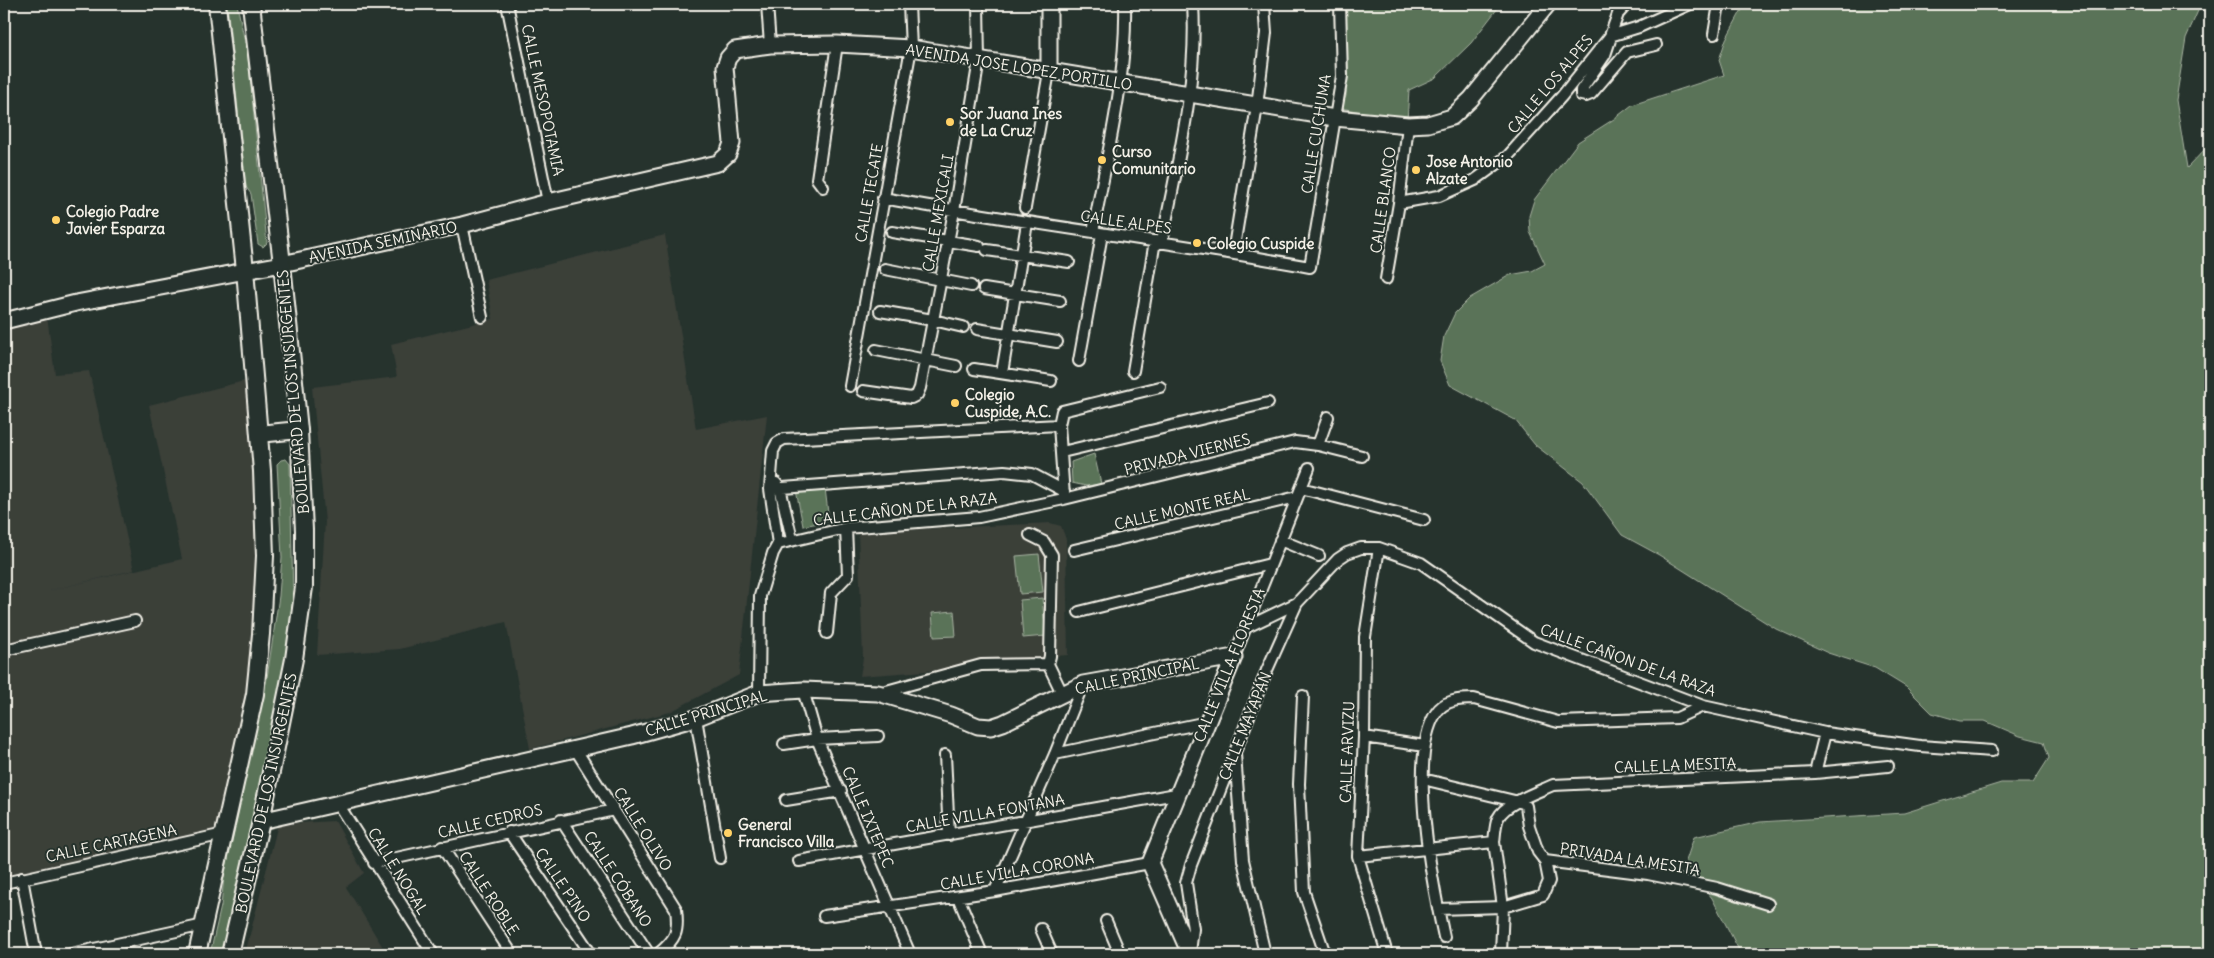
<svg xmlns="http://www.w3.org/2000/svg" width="2214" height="958" font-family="Delius,sans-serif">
	<rect width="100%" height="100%" fill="#26332d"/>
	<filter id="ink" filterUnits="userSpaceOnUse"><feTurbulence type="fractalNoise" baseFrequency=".02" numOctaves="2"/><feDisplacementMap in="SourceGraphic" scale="10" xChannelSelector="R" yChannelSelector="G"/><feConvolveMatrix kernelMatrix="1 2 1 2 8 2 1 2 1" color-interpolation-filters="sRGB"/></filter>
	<g filter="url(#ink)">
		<path fill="#3a3f39" d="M665,235L696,429L767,415L739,675L670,712L530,749L506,622L400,649L317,655L325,522L312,387L397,377L391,344L493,319L486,280Z
			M47,316L55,374L89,371L134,570L43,592L182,559L149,405L256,378L266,618L224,827L4,878V326Z
			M1050,523L1061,526L1066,539L1068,655L961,664L953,669L860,676L863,658L858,532Z
			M335,821L364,873L346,887L387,954H245L278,824Z"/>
		<path fill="#5a7359" stroke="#a7b2a0" d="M227,4H237L248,57L267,243L263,247L258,244L251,194L246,187Z
			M1346,4H1501L1471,43L1435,78L1409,90L1407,121L1341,108L1346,96Z
			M1745,4H2201L2186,38L2176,100L2187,168L2210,144V954H1741L1712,898L1685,864L1694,837L1760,822L1904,813L2001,783H2033L2049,758L2044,742L2020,736L1985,721H1960L1932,713L1906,687L1875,668L1828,653L1776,629L1659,555L1622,535L1583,482L1535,445L1515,420L1450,385L1440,361L1444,336L1455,313L1470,298L1510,275L1532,271L1545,264L1530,232L1529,216L1534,200L1578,142L1614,119L1632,105L1724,75L1719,60L1726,39Z
			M1094,454L1101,484L1086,486L1072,483L1071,462Z
			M286,459L290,464L293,598L291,635L276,724L222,954H210L221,906L224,877L267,678L279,596L282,557L277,464L281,460Z
			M825,488L829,521L803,526L796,490Z
			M1039,554L1043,592L1020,594L1016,556Z
			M1042,598L1046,636L1023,638L1020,600Z
			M954,611L956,636L934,637L932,613Z"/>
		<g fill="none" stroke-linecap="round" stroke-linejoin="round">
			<g stroke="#f4f1e8" stroke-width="14">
				<path id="street" d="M507,4L548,202
					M767,4L770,45
					M1714,34L1719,4
					M1610,36L1639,27L1690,4
					M1610,40L1605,55L1581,90V95L1586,96L1591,94L1627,52L1656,45
					M823,187L817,179L837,44
					M883,198C1025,224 1168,241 1310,267L1342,76L1340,4
					M1399,203L1439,196L1475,180L1508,156L1562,96L1610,36L1618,14L1627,4
					M1025,208L1049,72
					M462,225L482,317
					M892,232L979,246
					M1093,232C1106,158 1127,80 1125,4
					M1162,242C1177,164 1198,84 1193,4
					M987,250L1069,262
					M1233,253L1257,106L1266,33L1264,4
					M885,269L971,286
					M1386,279L1399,203L1408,125
					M984,289L1060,301
					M880,311L933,320L963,327
					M977,329L1057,342
					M876,350L956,366
					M1079,361L1102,234
					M974,369L1051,381
					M1133,371L1155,241
					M1002,373L1027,223
					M850,386L911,48L909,4
					M863,391L911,398L917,395L920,388L954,211L979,60L978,4
					M1318,445L1328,417
					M1062,452L1268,403
					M776,483L780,488L792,539
					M1301,488L1424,520
					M770,489L1004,471L1032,474L1064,491
					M1064,496L1059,425L1062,411L1160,387
					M1030,535L1044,542L1052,555L1050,656L1048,664L1062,693
					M1280,540L1319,556
					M778,544L846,528L979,517L1064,499L1295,442L1318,445L1362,456
					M1379,548L1365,637L1364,737L1358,856L1387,954
					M1074,550L1297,497
					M1079,612L1270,564
					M1247,627L1297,603
					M827,633L831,593L848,575L846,528
					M4,650L135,621
					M1234,657L1309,468
					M803,690L817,739L910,954
					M759,693L760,596L773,553L778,544L770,489L773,451L777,443L784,439L1059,425
					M879,693L981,665L1048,664
					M1303,696L1299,784L1304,892L1325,954
					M696,718L720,858
					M1364,737L1425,746
					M784,744L817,739L878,736
					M576,750L676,909C679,932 676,939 658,954
					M1055,754L1207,722
					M1235,754L1243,860L1265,954
					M945,755L949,835
					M1815,773L1825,733
					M1431,781L1523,803L1526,806L1529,826L1538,852L1545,861L1549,881L1543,895L1503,907L1438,909
					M786,800L841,791
					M338,804L433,954
					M561,820L649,954
					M509,832L591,954
					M442,847L512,954
					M1358,856L1494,842
					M799,861L1176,794
					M1545,861L1648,874L1717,888L1768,904
					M374,863L614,810
					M22,878L36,954
					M4,883L224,834
					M995,891L1055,754L1083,684
					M958,897L982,954
					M824,916L995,891L1150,863
					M1106,921L1120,954
					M1041,929L1052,954
					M1444,937C1433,887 1407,757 1436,713C1444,700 1460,699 1474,699L1558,722L1677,718L1703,706
					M1190,952L1193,929L1186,883L1191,865L1267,670L1297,603L1338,559L1347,553L1361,548H1379L1421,563L1534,642L1703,706L1825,733L1920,746L1992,751
					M1501,953L1503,907L1494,842C1495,835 1495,825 1498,818C1505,803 1538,792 1553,785L1815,773L1888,766
					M71,954L204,925"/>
			</g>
			<g stroke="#f4f1e8" stroke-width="19">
				<path id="secondary" d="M1049,72V4
					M4,321L76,303L282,264L462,225L548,202L718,163L728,154L732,143L725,67L728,58L735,50L770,45L837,44L911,48L1335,118L1408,125L1428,124L1452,117L1471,99L1548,4
					M261,821L632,736L696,718L759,693L803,690L878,693L951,715L978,726L991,727L1003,723L1083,684L1234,657
					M1190,954L1150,863L1234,657"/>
			</g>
			<g stroke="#f4f1e8" stroke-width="20">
				<path id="primary" d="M259,434L299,430
					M197,954L255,694L261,634L265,556L262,471L245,270L217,4
					M230,954L261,821L294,659L304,587V530L299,430L282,264L251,4"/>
			</g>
			<use href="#street" stroke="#26332d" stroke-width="10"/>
			<use href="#secondary" stroke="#26332d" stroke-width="15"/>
			<use href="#primary" stroke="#26332d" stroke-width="16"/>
		</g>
	</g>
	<g fill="#ffd166" stroke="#26332d" stroke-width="2">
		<circle cx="950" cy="122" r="5"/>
		<circle cx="1102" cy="160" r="5"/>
		<circle cx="1416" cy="170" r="5"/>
		<circle cx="56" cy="220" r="5"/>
		<circle cx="1197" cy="243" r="5"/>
		<circle cx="955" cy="403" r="5"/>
		<circle cx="728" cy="833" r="5"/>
	</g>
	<g text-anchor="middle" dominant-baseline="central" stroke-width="4" stroke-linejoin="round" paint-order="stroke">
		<g font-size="15" fill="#f4f1e8" stroke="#26332d">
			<text transform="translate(1019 67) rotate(9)">AVENIDA JOSE LOPEZ PORTILLO</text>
			<text transform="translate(1550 84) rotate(-50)">CALLE LOS ALPES</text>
			<text transform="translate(543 100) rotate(78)">CALLE MESOPOTAMIA</text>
			<text transform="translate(1316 134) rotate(-81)">CALLE CUCHUMA</text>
			<text transform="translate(869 193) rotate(-80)">CALLE TECATE</text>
			<text transform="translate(1383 200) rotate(-82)">CALLE BLANCO</text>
			<text transform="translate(938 213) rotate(-80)">CALLE MEXICALI</text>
			<text transform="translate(1126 222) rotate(8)">CALLE ALPES</text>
			<text transform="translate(383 242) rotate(-12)">AVENIDA SEMINARIO</text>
			<text transform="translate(293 392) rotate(-95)">BOULEVARD DE LOS INSURGENTES</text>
			<text transform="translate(1187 454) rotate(-14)">PRIVADA VIERNES</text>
			<text transform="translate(905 509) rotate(-7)">CALLE CAÑON DE LA RAZA</text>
			<text transform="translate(1182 509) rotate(-13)">CALLE MONTE REAL</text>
			<text transform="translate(1628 660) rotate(20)">CALLE CAÑON DE LA RAZA</text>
			<text transform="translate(1229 665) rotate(-68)">CALLE VILLA FLORESTA</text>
			<text transform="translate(1137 676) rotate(-12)">CALLE PRINCIPAL</text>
			<text transform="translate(706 713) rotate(-17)">CALLE PRINCIPAL</text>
			<text transform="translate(1245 726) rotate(-68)">CALLE MAYAPÁN</text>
			<text transform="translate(1347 752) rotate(-88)">CALLE ARVIZU</text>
			<text transform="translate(1675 765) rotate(-2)">CALLE LA MESITA</text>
			<text transform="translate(266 793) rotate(-78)">BOULEVARD DE LOS INSURGENTES</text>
			<text transform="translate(985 813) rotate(-10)">CALLE VILLA FONTANA</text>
			<text transform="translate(868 817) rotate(67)">CALLE IXTEPEC</text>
			<text transform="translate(490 821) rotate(-13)">CALLE CEDROS</text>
			<text transform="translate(643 829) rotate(58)">CALLE OLIVO</text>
			<text transform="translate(111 843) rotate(-12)">CALLE CARTAGENA</text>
			<text transform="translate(1630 859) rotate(9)">PRIVADA LA MESITA</text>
			<text transform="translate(398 871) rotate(58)">CALLE NOGAL</text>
			<text transform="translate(1017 871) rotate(-10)">CALLE VILLA CORONA</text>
			<text transform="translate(618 879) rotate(57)">CALLE CÓBANO</text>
			<text transform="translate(563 885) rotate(56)">CALLE PINO</text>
			<text transform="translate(489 893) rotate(57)">CALLE ROBLE</text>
		</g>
		<g font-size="15" font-weight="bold" fill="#f4f1e8" stroke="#26332d" text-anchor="start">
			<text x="960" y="113">Sor Juana Ines<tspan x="960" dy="17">de La Cruz</tspan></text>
			<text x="1112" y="151">Curso<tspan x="1112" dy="17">Comunitario</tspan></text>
			<text x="1426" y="161">Jose Antonio<tspan x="1426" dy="17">Alzate</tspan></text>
			<text x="66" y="211">Colegio Padre<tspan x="66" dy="17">Javier Esparza</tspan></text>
			<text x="1207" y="243">Colegio Cuspide</text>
			<text x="965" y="394">Colegio<tspan x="965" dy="17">Cuspide, A.C.</tspan></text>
			<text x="738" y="824">General<tspan x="738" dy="17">Francisco Villa</tspan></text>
		</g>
	</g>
	<rect width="2214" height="958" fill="none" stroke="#26332d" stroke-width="20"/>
	<rect x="10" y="10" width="2194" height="938" fill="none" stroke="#f4f1e8" stroke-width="2" filter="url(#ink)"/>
</svg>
